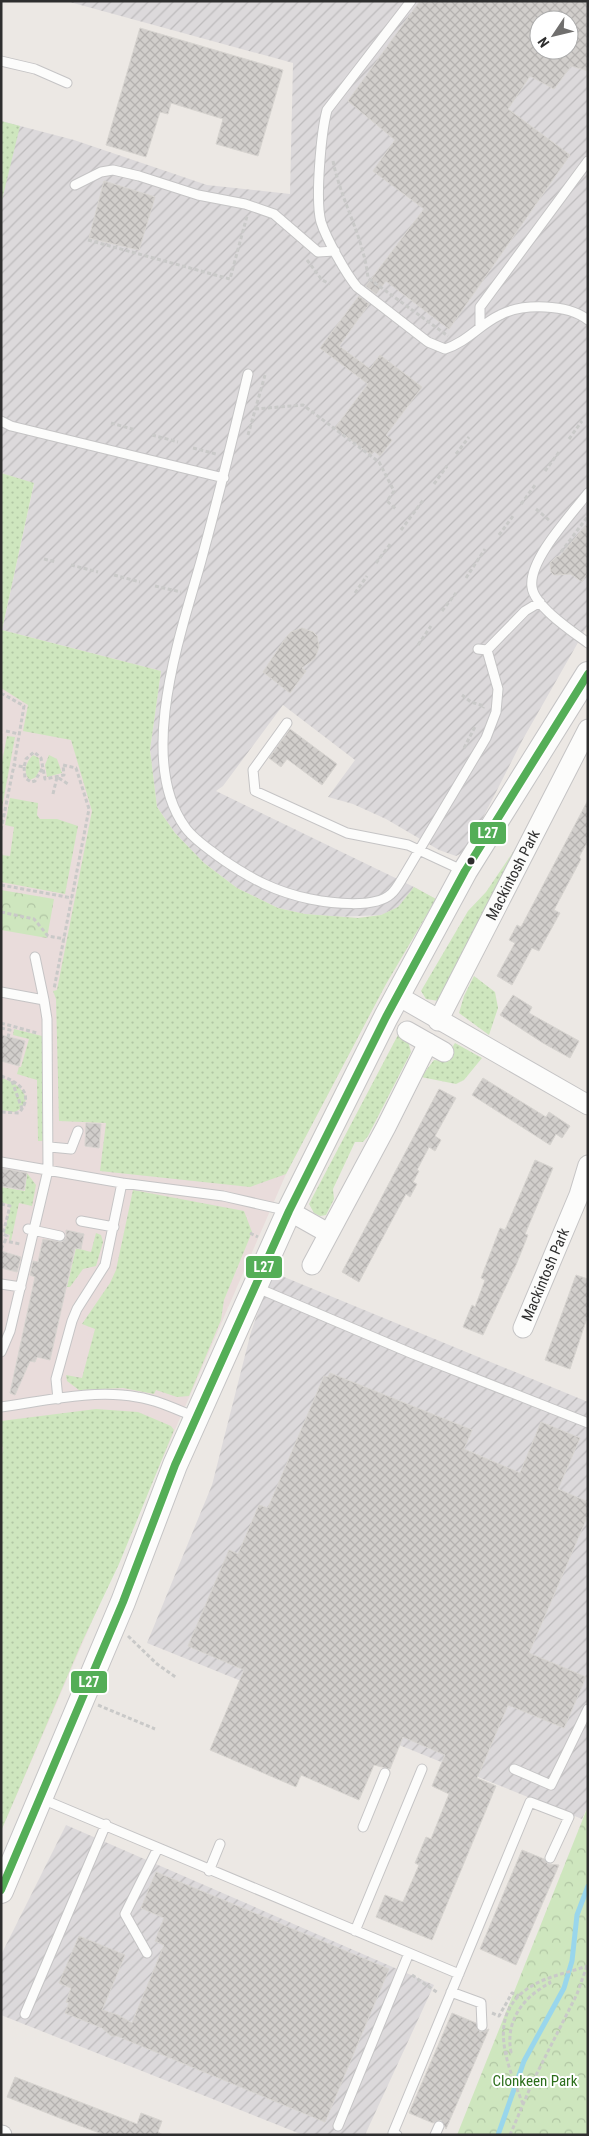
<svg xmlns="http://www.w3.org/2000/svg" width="589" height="2136" font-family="'Roboto Condensed',sans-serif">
	<defs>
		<pattern id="industrial-furrows" width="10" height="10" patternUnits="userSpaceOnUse" patternTransform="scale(1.25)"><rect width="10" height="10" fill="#dcd9db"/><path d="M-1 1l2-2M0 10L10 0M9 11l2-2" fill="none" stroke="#bdbbbc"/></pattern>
		<pattern id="grass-dots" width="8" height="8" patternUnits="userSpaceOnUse" patternTransform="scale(1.25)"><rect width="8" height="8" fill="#cee6be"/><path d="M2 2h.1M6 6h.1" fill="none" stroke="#b1c6a4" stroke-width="1.8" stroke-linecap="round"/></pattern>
		<pattern id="park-crowns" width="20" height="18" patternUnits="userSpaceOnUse" patternTransform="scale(1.25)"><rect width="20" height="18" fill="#cee6be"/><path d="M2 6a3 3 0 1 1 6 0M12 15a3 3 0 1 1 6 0" fill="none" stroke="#b1c6a4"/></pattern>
		<pattern id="building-cross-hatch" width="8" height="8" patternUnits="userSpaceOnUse" patternTransform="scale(1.25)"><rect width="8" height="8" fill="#d1cecb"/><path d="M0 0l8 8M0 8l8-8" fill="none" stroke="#b4b1af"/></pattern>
	</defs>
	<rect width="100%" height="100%" fill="#ece8e4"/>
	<path fill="url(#industrial-furrows)" fill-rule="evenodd" d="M66,1H588V625L523,739L466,851L456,856L439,850L386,819L353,804L328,797L355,760L283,705L223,786L216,791L414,887L398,908L381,915L337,917L305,914L278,908L237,888L204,863L175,833L157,807L150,750L161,671L2,630L34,484L1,473V121L74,140L207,185L290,194L293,63ZM539,20H569V50H539Z
		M272,1272L588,1402V1806L582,1819L147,1643L212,1485L251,1332Z
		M66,1825L434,1985L365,2135H303L1,2015V1955Z"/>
	<path fill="#e9dcdb" d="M1,473L34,483L2,630L161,671L150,750L157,807L175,833L204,863L237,888L278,908L305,914L358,918L381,915L398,907L414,887L436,899L386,984L286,1174L1,1831Z"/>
	<path fill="url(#grass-dots)" d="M1,121L20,126L1,204Z
		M1,473L34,483L2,630L161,671L150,750L157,807L175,833L204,863L237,888L278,908L305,914L358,918L381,915L398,907L414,887L436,899L386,984L286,1174L250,1187L100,1171L106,1123L59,1121L56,999L53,991L57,990L92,811L71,740L23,731L28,705L1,688Z
		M7,736L15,737L1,813V767Z
		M33,755L39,758L40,769L36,777L30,780C22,773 26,762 33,755Z
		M49,755L57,759L62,773L47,777L45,765Z
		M10,798L38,803L37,815L40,819H57L78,826L65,894L1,882V855L10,856L14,827L5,825Z
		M515,849L439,1001L426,999L421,991L468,911L486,892Z
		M474,976L495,992L498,1008L489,1035L459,1013L464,996Z
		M14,1029L42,1036L43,1141H38L37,1080L17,1074L19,1067H21L29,1039L13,1035Z
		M399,1033L408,1041L411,1052L368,1136L363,1142H355L333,1189L334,1199L326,1215L320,1216L314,1213L309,1204Z
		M455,1043L482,1058L464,1080L456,1084L421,1077L434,1060L444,1061Z
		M1,1078C17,1082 39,1099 15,1112L1,1110Z
		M27,1173L36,1185L32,1206L19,1203L11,1241L9,1240L10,1235L4,1233L11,1205L1,1202V1187L25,1191Z
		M133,1190L244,1211L252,1232L224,1300L221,1320L189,1396L177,1397L156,1390L154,1394L123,1388L79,1390L67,1381L66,1375L82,1378L95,1329L82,1324L110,1283L116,1270Z
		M96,1233L101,1235L103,1242L96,1266L83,1269L70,1287H67L76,1248L91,1252Z
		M96,1409L138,1412L171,1426L174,1430L119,1564L82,1642L1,1831V1462L3,1447L1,1446V1421Z"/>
	<path fill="url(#park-crowns)" d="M1,890L54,899L47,938L1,930Z
		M588,1806V2135H457Z"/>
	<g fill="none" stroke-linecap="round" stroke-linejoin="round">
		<path stroke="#99d6ec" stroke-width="5" d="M498,2135L524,2061L564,1988L572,1961L577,1915L588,1886"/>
	</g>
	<path fill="url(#building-cross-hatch)" stroke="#d7d4d0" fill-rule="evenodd" d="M420,1H588V71L571,66L554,89L530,76L508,109L570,155L449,329L386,281L376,294L366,286L424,209L373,171L395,140L348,101ZM539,20H569V50H539Z
		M140,28L283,70L258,156L216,144L223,119L171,103L168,114L160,112L146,157L106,145Z
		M104,181L155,197L139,250L89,238Z
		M359,296L369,304L339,346L370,369L380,355L422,387L386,435L392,440L380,456L374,451L371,455L335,428L368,384L320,348Z
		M588,523V572L582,582L571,574L554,575L551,572L550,563L556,557L560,556Z
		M302,628L313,632L317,636L319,647L315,658L302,668L306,671L290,693L263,672L287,636L291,632Z
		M290,729L337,764L322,785L287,759L281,767L269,758Z
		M588,800V841L579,857L581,859L554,910L560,913L539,951L532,948L512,985L497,976L515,943L509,940L517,925L521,927Z
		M513,995L532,1007L529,1013L579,1041L570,1058L543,1043L500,1015Z
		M1,1035L25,1041L19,1066L1,1061Z
		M483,1078L546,1117L549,1112L570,1126L562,1138L556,1134L550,1145L472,1095Z
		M439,1089L456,1098L435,1136L441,1140L435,1151L429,1147L417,1170L419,1171L413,1182L417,1184L410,1197L406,1194L359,1282L342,1272Z
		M86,1123L101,1124L99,1148L85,1146Z
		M535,1160L553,1168L525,1234L528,1235L516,1265L483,1335L463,1327L472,1305L475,1307L485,1280L481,1278L500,1228L505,1230Z
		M1,1168L27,1173L24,1190L1,1186Z
		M66,1230L84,1234L81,1249L75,1248L50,1360L37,1357L35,1362L30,1361L15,1395L10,1393L35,1277L30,1275L33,1261L38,1262L43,1239L62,1242L66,1238Z
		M1,1251L21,1257L17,1272L1,1268Z
		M576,1275L588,1279V1315L570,1369L545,1360Z
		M330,1373L472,1430L464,1449L520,1473L541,1422L580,1438L558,1489L588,1502V1515L529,1653L586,1677L564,1728L508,1705L477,1778L496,1786L432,1940L376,1917L385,1895L403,1902L419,1865L415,1863L426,1837L431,1839L449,1794L432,1786L445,1755L403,1737L390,1769L374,1765L359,1800L301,1775L296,1787L210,1750L244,1670L188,1646L229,1550L238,1554L259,1505L268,1508L324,1376L328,1377Z
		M522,1850L544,1859L548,1864L559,1865L516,1965L480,1949Z
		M156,1872L389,1969L325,2122L117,2036H111L102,2028L65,2013L69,2003L66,2002L71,1988L59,1983L79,1936L125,1955L102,2010L118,2015L132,2023L164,1945L155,1941L164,1918L141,1908Z
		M452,2013L476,2023L480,2032L489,2029L446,2129L441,2120L433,2123L409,2113Z
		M15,2077L137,2124L141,2113L162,2121L158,2132L163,2135H105L67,2121L7,2097Z"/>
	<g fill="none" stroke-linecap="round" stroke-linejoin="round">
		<g stroke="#c5c4c5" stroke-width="11">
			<path id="service" d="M411,1L327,110C321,133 315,200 321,222C326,238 346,274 357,287L428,342L445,349C467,342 479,325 500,315C523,303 568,304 588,320
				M1,61L35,69L67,83
				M75,185L101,172L113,170L139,176L198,195L245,204L274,214L318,252L335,251
				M480,327V307L588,161
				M248,374C233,437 218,499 201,561C181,633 136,759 185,827C193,839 210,850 222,859C251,879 276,892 310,899C330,903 375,909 391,894C395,891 399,884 402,879L486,738L496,712L498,689L487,650
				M1,421L11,426L224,478
				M588,493C572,514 528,560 532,587C534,606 573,632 588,643
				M478,649L487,650L525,611L540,602
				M287,723L253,770L255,791L347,833L408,845L464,871
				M35,957L44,1000
				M1,992L44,1000L47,1019L48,1170L10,1331L1,1352
				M50,1147L71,1149L78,1131
				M1,1162L122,1183L223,1196L289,1211
				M81,1221L114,1227
				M28,1229L60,1236
				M1,1284L21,1287
				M255,1287L413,1354L588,1423
				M58,1399L56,1379L72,1321L77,1309L105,1265L122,1183
				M1,1407C45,1401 93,1389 137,1397C157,1400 176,1409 195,1417
				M514,1769L551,1785L588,1709
				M42,1799L459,1974
				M363,1827L385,1773
				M209,1871L220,1844
				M355,1931L422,1769
				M147,1953L125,1914L158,1848
				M451,1992L481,2003L482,2026
				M25,2014L106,1824
				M338,2126L409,1953
				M397,2135L393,2133L530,1802L569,1817L550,1858
				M435,2135L439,2126"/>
		</g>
		<g stroke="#c5c4c5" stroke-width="21">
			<g id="minor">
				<path d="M398,996L588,1105"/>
				<path id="s1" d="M438,1021L588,729"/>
				<path d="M407,1031L444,1052"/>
				<path d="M289,1211L328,1233"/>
				<path d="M312,1265L386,1127L428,1043"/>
				<path id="s2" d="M523,1328L579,1195L588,1165"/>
				<path d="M1,2135H2"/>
			</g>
		</g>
		<g stroke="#c5c4c5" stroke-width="26">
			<path id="tertiary" d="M1,1891L123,1602L175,1465L289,1211L386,1017L465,871L588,674"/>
		</g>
		<path stroke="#c9c9c8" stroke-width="3" stroke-dasharray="4 2.5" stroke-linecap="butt" d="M333,161C341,201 364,238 368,278L448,336
			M88,240L230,279L247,216
			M307,260L322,280L330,284
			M255,409L303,405L379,462L394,491L387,501L397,510
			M111,423L136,430
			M152,435L178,442
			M248,435L265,375
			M569,439L582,421
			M193,448L216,454
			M456,454L469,437
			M545,471L559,452
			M434,484L447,466
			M521,504L535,485
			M536,509L550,521
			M401,530L424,499
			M499,535L513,516
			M561,552L588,516
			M44,559L56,562
			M376,563L391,543
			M71,565L98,572
			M114,575L140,582
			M466,578L485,549
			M155,586L181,592
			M355,593L367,576
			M442,611L456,593
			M418,645L431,626
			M1,693L24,706L14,765L24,767L26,759L34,752L41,758L45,779L64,775L63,765L76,768L89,809L54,989
			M462,695L471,702L484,706L483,708
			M6,731L19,734
			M464,748L476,725
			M24,767L25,778L31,782L35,781L43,767
			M53,794L57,777L68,784
			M1,830L14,765
			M1,885L72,898
			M1,912L34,919L48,936L65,939
			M1,1023L37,1033
			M1,1028L10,1030L8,1037
			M1,1076C19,1082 35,1094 19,1113L1,1112
			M12,1081L22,1109
			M1,1204L10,1206L3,1234L7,1236L5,1241L20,1244
			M250,1233L258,1237
			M1,1249L5,1241
			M128,1636L157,1664L177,1678
			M98,1705L155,1729
			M412,1975L438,1993
			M492,2013L499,2016L512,1993L519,1996
			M504,2054L511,2052C505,2021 523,1997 550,1983L548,1978
			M523,2104C504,2057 482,2005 546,1979C559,1974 573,1971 587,1966
			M510,2135L533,2081L577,1994L588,1963"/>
		<use href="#service" stroke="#fcfcfb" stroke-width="9"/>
		<use href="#minor" stroke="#fcfcfb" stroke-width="19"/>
		<use href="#tertiary" stroke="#fcfcfb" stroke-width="24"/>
		<g stroke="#fff" stroke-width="11">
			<path id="bus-1" d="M1,1890L123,1602L175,1465L289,1211L386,1017L465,871L588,674"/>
		</g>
		<use href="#bus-1" stroke="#54ae57" stroke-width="8"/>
	</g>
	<circle fill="#2e2e2e" stroke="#fff" stroke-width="2" cx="471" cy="861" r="4.5"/>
	<g text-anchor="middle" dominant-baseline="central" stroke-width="4" stroke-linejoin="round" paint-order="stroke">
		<g font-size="15" fill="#2e2e2e" stroke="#fff">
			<text stroke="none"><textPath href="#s1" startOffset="164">Mackintosh Park</textPath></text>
			<text stroke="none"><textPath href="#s2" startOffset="58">Mackintosh Park</textPath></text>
		</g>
		<g font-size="15" fill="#2c6e1b" stroke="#fff">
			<text x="535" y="2081">Clonkeen Park</text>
		</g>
	</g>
	<g stroke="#fff" stroke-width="2">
		<rect x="469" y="821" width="38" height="24" rx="5" fill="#54ae57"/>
		<rect x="245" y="1255" width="38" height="24" rx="5" fill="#54ae57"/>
		<rect x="70" y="1670" width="38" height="24" rx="5" fill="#54ae57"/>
	</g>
	<g font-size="14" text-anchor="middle" font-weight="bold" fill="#fff">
		<text x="488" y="838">L27</text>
		<text x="264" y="1272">L27</text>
		<text x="89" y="1687">L27</text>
	</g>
	<rect width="589" height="2136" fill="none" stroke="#2e2e2e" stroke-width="5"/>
	<g transform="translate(554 35) rotate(235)"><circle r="24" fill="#ffffff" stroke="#ababab"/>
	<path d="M0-4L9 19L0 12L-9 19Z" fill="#706f6e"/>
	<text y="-8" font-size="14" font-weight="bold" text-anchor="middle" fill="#2e2e2e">N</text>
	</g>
</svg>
